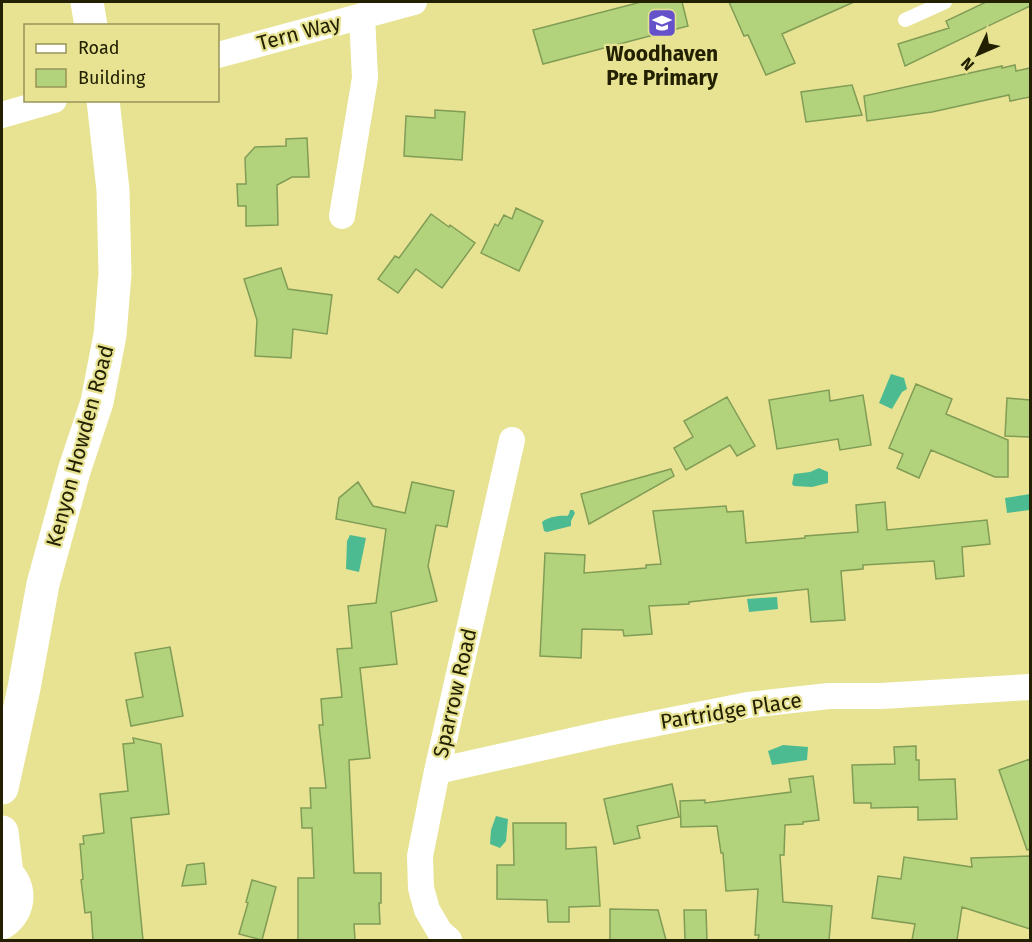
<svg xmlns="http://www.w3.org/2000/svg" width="1032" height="942" font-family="'Fira Sans',sans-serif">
	<rect width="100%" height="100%" fill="#e7e392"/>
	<path fill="#4dbb92" d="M891,374L904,378L907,389L902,392L892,409L879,403Z
		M819,468L828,472V483L812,487L794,486L792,484L794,474L810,472Z
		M1030,494V510L1007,513L1005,498Z
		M570,510H573L575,513L571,521V526L547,532L544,531L542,522C548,517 559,515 567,516L569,514Z
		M350,535L366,538L359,572L346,569L347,541Z
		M777,597L778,609L749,612L747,599Z
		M783,745L808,747L807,760L772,765L768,751Z
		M496,816L508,819L506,841L500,848L490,844L491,830Z"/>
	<path fill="#b2d37c" stroke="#819c55" stroke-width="1.5" d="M641,2H682L688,26L543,64L533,30Z
		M729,2H854L782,34L795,63L766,75L748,35L744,36Z
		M986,2H1030V6L905,66L898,44L949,28L946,21Z
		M1015,65L1016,71L1030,68V97L1010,101L1009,95L932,112L867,121L864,96L1002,66V68Z
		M852,85L862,115L806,122L801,92Z
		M435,110L465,112L462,160L404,156L406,116L435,118Z
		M307,138L309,177H292L277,185L278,225L246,226V206H238L237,184H246L245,158L255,147L286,146V139Z
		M516,208L543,221L519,271L481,253L495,224L498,226L504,215L512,219Z
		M431,214L449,227L450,225L475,243L442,288L416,269L398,293L378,279L395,256L399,258Z
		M281,268L288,289L332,295L327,334L293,329L291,358L255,356L257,320L244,279Z
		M916,384L952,399L946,414L1008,440V477H995L931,450L919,478L897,468L903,454L889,448Z
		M829,390L830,401L863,395L871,445L840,450L838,439L777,449L769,400Z
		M727,397L755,446L737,456L730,445L686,470L674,448L693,437L684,421Z
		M1007,398L1030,400V437L1005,436Z
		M671,469L674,476L589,524L581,494Z
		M358,482L373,506L405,513L412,482L454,491L447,527L436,525L428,566L437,601L391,612L397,664L360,668L370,758L349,760L354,873H381V903H379L380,924H354L355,940H298V878H314L312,828H302L301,808H311L310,788H326L319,725H323L321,699L342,697L337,649L352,648L348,606L376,603L386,529L336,519L339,498Z
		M885,502L887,530L987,520L990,544L962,547L964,576L936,579L934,561L863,565V569L841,571L845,620L811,622L808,589L689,602V604L649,606L652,634L624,636L623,630L582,629L581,658L540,656L545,553L585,555L584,573L646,568V565L661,564L653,511L726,506L727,512L743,511L746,543L805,538V536L858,532L856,505Z
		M170,647L183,716L131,726L126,700L143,697L135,653Z
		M133,738L161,744L169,814L131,818L143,940H93L91,912L85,913L81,880L83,879L80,844H84L83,836L104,833L100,794L128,791L123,744L134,743Z
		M916,746V760H919V780L955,779L957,819L918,820V807L871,808V803H854L852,765L895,764L894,747Z
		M1030,759V849L1027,850L999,770Z
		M813,776L819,820L803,822V824L785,825L784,855H780L783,902L832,906L829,940H758L759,935H755L758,889L726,891L723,853H721L717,826L681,827L680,801L705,800V803L791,792L789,779Z
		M672,784L679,817L637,826L640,838L614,844L604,799Z
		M513,823H566V849L596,847L600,906L569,907V922H548L547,900L497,899V865H514Z
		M1030,856V929L962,907L957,940H912L915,924L872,918L878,876L901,879L904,857L972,867L971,858Z
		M204,863L206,884L182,886L187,865Z
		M252,880L276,887L262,940L239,934L248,903L246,902Z
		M610,909L658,910L666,940H610Z
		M684,910H706L707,940H685Z"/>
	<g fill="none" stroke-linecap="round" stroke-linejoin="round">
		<path stroke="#fff" stroke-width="14" d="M905,20L945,2"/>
		<path stroke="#fff" stroke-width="26" d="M218,55L414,2
			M2,115L54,100
			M342,216L365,78L362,16
			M437,771L607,733L748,705L829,696H881L1030,687
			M449,940L440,932L427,910L421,888L420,856L437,771L512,440"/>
		<path stroke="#fff" stroke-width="33" d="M87,2L91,26
			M2,788L24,688L43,584L74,471L97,402L110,335L115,274L113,190L103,100
			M2,832L7,874
			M2,870C22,883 22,910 2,923"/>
	</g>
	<defs>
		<g id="school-square" transform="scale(1.5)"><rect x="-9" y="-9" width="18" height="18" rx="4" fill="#6552cb" stroke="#e7e392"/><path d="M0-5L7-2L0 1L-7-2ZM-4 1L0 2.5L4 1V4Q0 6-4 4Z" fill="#fff"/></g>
	</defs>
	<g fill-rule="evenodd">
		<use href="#school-square" x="662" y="23"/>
	</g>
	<g text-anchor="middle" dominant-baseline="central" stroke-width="4.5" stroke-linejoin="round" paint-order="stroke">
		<g font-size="21" fill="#222000" stroke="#e7e392">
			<text transform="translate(299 33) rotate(-15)">Tern Way</text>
			<text transform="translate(80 446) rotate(-75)">Kenyon Howden Road</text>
			<text transform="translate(455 693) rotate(-77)">Sparrow Road</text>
			<text transform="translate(731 711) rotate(-9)">Partridge Place</text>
		</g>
		<g font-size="21" font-weight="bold" fill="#222000" stroke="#e7e392">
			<text x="662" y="54">Woodhaven<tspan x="662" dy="24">Pre Primary</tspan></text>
		</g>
	</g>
	<rect width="1032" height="942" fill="none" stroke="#222000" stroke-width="6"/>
	<rect x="24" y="24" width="195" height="78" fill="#e7e392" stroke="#989558" stroke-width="1.5"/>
	<rect x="36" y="44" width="30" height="9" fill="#ffffff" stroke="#989558" stroke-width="1.5"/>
	<text x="78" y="54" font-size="18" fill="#222000">Road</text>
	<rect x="36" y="69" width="30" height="18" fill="#b2d37c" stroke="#989558" stroke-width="1.5"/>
	<text x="78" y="84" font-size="18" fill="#222000">Building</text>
	<g transform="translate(978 54) rotate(226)" stroke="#e7e392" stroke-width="4.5" paint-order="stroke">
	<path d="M0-4.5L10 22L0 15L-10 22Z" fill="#222000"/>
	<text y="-9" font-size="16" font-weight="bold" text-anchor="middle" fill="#222000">N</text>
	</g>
</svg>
